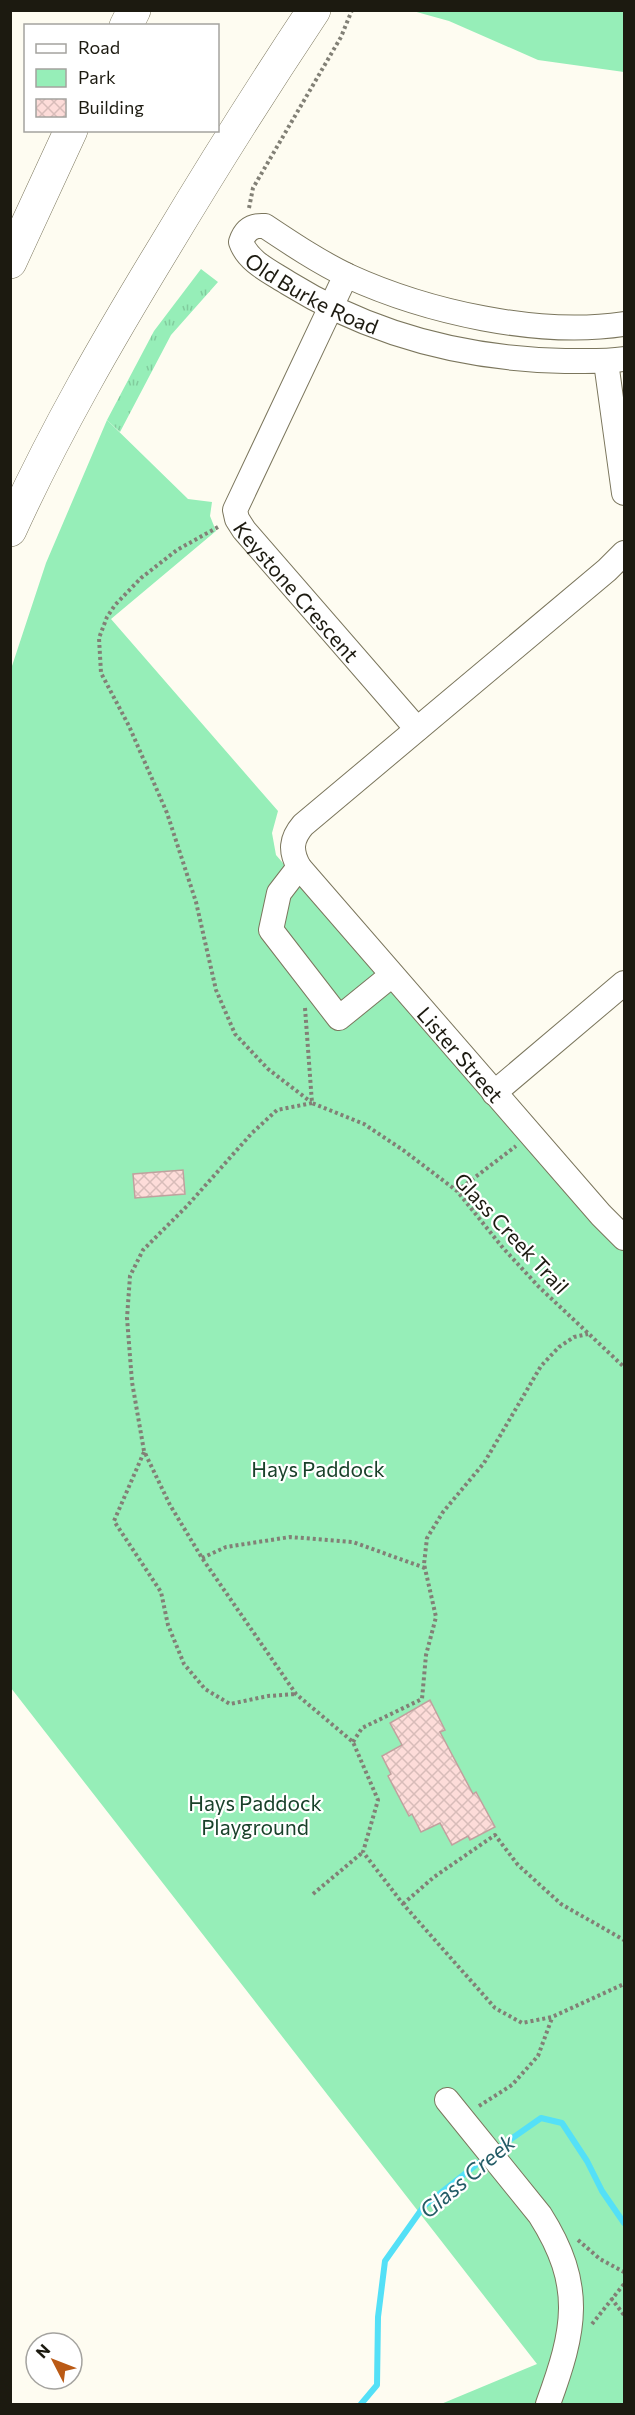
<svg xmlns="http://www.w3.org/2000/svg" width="635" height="2415" font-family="Commissioner,sans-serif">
	<defs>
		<pattern id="grass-tufts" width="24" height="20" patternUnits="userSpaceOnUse" patternTransform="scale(1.5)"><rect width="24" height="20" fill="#96eeb8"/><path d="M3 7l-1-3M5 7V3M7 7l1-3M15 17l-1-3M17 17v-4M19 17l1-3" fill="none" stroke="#81cc9d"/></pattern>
		<pattern id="building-cross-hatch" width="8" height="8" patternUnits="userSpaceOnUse" patternTransform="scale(1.5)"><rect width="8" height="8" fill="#fddcd9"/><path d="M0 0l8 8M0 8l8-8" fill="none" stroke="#d8bcb9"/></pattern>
	</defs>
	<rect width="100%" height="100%" fill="#fefcf1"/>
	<path fill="url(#grass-tufts)" d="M201,269L218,282L171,335L120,432L107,420L154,331Z"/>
	<path fill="#96eeb8" d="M413,11H624V72L538,60L449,21Z
		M107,420L188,499L212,502L210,516L216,531L111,619L278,811L272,833L276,855L608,1239L624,1249V2404H441L537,2364L11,1688V669L46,563Z"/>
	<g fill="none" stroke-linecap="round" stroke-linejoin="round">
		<path stroke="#54e0f7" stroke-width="6" d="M494,2151L541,2118L562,2123L587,2161L602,2191L624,2223
			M361,2404L377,2385L378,2317L385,2261L424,2206L486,2157"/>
	</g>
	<path fill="url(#building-cross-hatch)" stroke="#c0a19e" stroke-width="1.5" d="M183,1170L185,1194L135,1198L133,1174Z
		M430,1700L445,1730L440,1732L473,1794L476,1792L495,1827L470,1840L468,1836L452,1845L440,1823L421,1832L412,1814L409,1816L388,1776L391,1774L382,1756L402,1745L390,1723Z"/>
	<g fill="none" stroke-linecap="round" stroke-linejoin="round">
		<g stroke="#7b765d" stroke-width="26">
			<g id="minor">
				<path id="s1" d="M346,275L235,510L237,519L244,530L417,729"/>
				<path id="s2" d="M624,324C538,337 427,312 348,276C319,262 292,244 265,226C252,225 245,230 241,242C248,262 271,272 288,283C372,335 468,359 565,361C585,361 605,362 624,359"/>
				<path d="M606,362L624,493"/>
				<path id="s3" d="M624,553L607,570L303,825C291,839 290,851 299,867L601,1215L624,1238"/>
				<path d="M299,867L279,893L271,930L339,1018L392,975"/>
				<path d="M494,1093L624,983"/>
				<path d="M447,2100L540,2215C585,2286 575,2330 548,2404"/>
			</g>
		</g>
		<g stroke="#7b765d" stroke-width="34">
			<path id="highway" d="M126,26L134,10
				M10,262L71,130
				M10,530C55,431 109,338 165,246C213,166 262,88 314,10"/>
		</g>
		<path stroke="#828076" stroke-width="4" stroke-dasharray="3 3" stroke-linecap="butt" d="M249,208L253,188L341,37L352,10
			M218,527L177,550L141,578L115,605L107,617L99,638L101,673L129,726L167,813L196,902L216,990L235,1034L268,1069L311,1102
			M305,1008L312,1103L364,1124L403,1150L457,1191L503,1248L539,1287L624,1367
			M312,1103L277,1110L252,1133L187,1206L143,1250L130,1276L127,1318L132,1382L144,1451L170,1505L202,1558L296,1694L353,1742L378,1800L363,1852L403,1904L495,2008L522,2023L552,2017L624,1984
			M457,1191L516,1146
			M144,1452L114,1521L161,1592L168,1625L184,1664L205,1689L230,1704L268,1696L296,1694
			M202,1558L226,1547L290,1537L353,1542L425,1568
			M353,1742L362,1728L422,1699L426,1655L436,1617L424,1564L427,1538L443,1512L484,1463L541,1366L559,1347L574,1337L588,1334
			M313,1894L363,1852
			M403,1904L434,1877L495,1835L518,1865L561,1904L624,1940
			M479,2106L512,2085L538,2056L552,2018
			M578,2240L600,2259L624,2272
			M611,2298L624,2315
			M592,2324L624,2284"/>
		<use href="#minor" stroke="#fff" stroke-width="24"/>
		<use href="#highway" stroke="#fff" stroke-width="33"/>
	</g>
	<g text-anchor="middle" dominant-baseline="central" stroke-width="4.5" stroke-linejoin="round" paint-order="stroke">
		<g font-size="21" fill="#1c1a10" stroke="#fff">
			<text stroke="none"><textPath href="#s2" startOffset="502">Old Burke Road</textPath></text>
			<text stroke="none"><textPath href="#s1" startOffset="363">Keystone Crescent</textPath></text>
			<text stroke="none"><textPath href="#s3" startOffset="714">Lister Street</textPath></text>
			<text transform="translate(512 1233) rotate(47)">Glass Creek Trail</text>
		</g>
		<g font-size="21" fill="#19412a" stroke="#fff">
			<text x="318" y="1468">Hays Paddock</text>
			<text x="255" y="1802">Hays Paddock<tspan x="255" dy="24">Playground</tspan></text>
		</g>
		<g font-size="22" font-style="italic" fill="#235c66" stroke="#fff">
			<text transform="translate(467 2176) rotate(-40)">Glass Creek</text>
		</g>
	</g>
	<rect width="635" height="2415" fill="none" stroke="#1c1a10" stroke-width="24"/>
	<rect x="24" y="24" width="195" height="108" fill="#ffffff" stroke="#a4a39f" stroke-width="1.5"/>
	<rect x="36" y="44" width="30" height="9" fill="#ffffff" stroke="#a4a39f" stroke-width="1.5"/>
	<text x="78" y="54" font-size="18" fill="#1c1a10">Road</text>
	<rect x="36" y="69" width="30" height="18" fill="#96eeb8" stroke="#a4a39f" stroke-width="1.5"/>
	<text x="78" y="84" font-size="18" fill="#1c1a10">Park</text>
	<rect x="36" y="99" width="30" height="18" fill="url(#building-cross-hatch)" stroke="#a4a39f" stroke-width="1.5"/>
	<text x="78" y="114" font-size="18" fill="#1c1a10">Building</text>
	<g transform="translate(54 2361) rotate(312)"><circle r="28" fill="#ffffff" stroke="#a4a39f" stroke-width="1.5"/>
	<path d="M0-4.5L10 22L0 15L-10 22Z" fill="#ba5a15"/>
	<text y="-9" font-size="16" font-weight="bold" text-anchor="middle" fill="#1c1a10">N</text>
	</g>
</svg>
